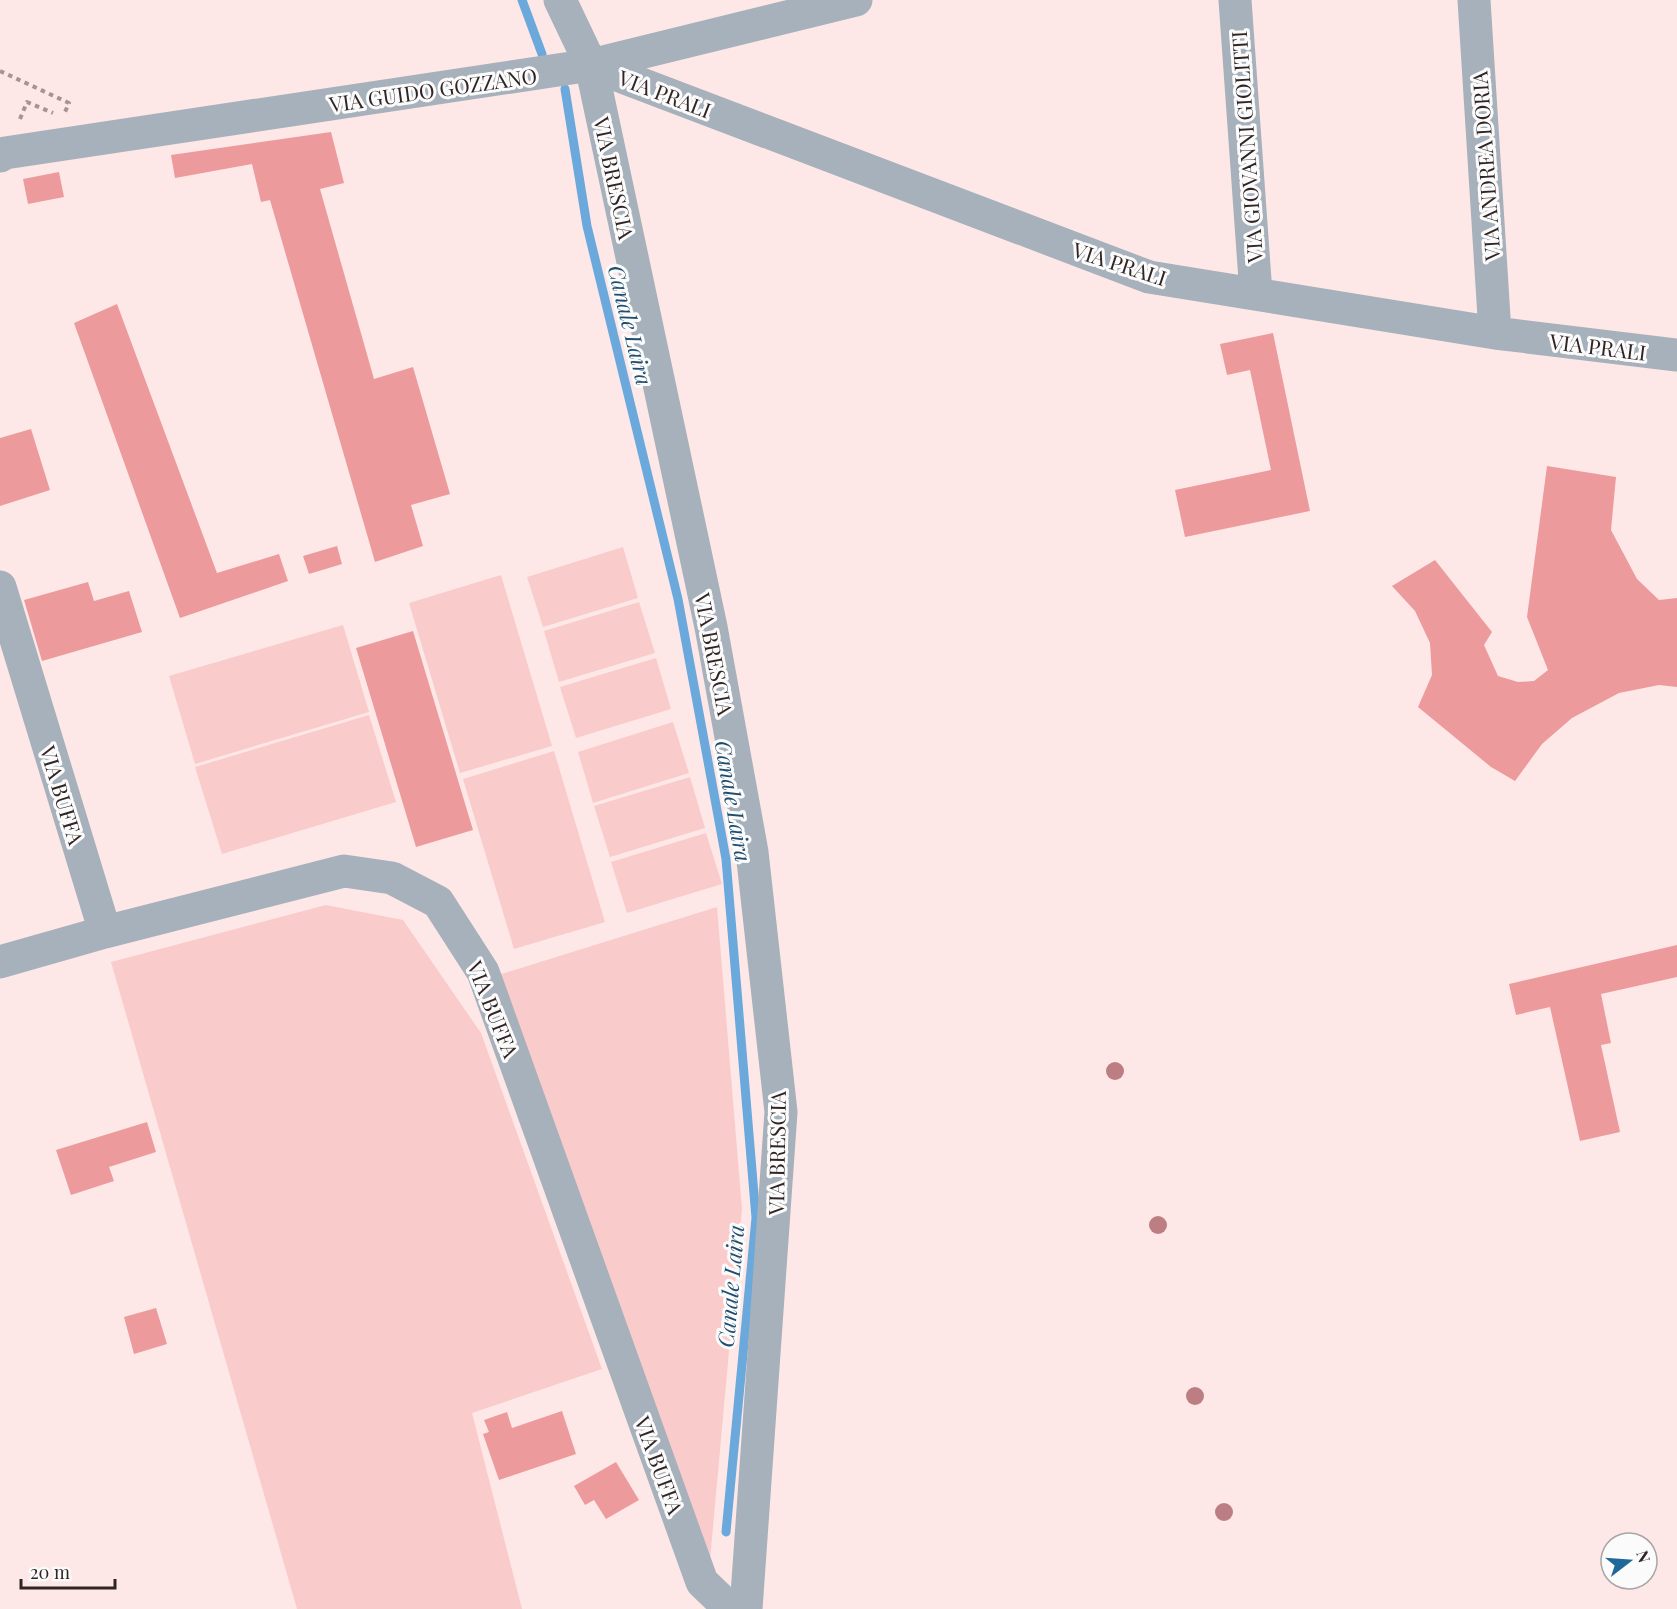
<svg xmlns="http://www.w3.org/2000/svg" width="1677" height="1609" font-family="'Playfair Display',serif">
	<rect width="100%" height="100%" fill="#fee8e7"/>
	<path fill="#f9cbcb" d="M623,547L638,598L543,627L527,577Z
		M501,575L552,746L460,773L409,603Z
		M639,602L655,653L559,682L544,631Z
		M343,625L369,712L195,764L169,676Z
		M656,658L671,709L576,738L560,687Z
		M369,715L396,802L222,854L195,767Z
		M673,722L689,773L593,803L578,752Z
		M554,751L605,922L514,949L463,779Z
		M690,777L705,828L610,857L594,806Z
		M706,833L722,884L627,913L611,862Z
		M326,905L403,920L481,1033L602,1369L472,1413L522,1609H297L111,962Z
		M717,907L742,1209L710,1560L498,975Z"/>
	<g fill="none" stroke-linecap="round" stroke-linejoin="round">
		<path stroke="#6ba9dc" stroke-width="9" d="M522,0L542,54
			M565,89L587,226L678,599L726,859L756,1218L726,1532"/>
	</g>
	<path fill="#ec9a9c" d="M331,132L344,183L320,189L374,379L413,367L450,494L411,505L423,546L375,562L270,200L261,202L252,164L175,178L171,155Z
		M59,172L64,197L28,204L23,179Z
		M117,304L217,573L279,554L288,581L180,618L74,323Z
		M1273,333L1310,511L1185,537L1175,490L1271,470L1250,370L1227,375L1220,344Z
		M31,429L50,490L0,506V438Z
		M1547,466L1616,477L1611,530L1637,579L1659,600L1677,598V687L1659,685L1619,693L1572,718L1542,744L1515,781L1491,767L1418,707L1432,675L1430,643L1415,611L1392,586L1435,560L1492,632L1484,645L1498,676L1518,682L1534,681L1548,670L1527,617Z
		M337,546L342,564L309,574L303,556Z
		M88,582L94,601L129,591L142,632L42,661L24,600Z
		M413,631L473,830L416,847L356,648Z
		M1677,945V977L1601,994L1611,1043L1601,1045L1620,1132L1580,1141L1550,1007L1516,1015L1509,984Z
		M147,1122L156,1152L109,1167L114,1181L71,1195L56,1150Z
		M156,1308L167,1344L134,1354L124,1317Z
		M562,1411L576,1454L499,1480L483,1434L489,1432L484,1420L507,1412L512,1428Z
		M616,1462L639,1500L606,1519L594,1500L585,1505L574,1486Z"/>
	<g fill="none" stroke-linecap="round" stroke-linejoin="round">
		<path stroke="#a69493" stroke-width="4" stroke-dasharray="4.5 4.5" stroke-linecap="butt" d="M0,71L69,103L65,112
			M20,119L27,102L53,113"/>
		<path stroke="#a7b1bb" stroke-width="33" d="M560,0L591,65L711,627L752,852L781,1112L746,1609
			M1235,0L1256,294
			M1474,0L1495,333
			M591,65L1149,277L1495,333L1677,355
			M0,156L5,153L591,65L856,0
			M0,587L105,932
			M0,962L105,932L344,871L392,878L438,902L483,972L702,1582L730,1609"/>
	</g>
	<g fill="#bd7e83">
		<circle cx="1115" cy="1071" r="9"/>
		<circle cx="1158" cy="1225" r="9"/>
		<circle cx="1195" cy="1396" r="9"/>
		<circle cx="1224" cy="1512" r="9"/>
	</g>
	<g text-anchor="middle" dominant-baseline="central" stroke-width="6" stroke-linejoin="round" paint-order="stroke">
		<g font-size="21" fill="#312424" stroke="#fbfbfb">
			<text transform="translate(433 89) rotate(-8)">VIA GUIDO GOZZANO</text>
			<text transform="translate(665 93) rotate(21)">VIA PRALI</text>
			<text transform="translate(1246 147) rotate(-94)">VIA GIOVANNI GIOLITTI</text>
			<text transform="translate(1485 166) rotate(-94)">VIA ANDREA DORIA</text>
			<text transform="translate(615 178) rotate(78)">VIA BRESCIA</text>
			<text transform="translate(1120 263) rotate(18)">VIA PRALI</text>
			<text transform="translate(1598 346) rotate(7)">VIA PRALI</text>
			<text transform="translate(715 654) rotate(79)">VIA BRESCIA</text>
			<text transform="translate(63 795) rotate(73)">VIA BUFFA</text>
			<text transform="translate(494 1009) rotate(68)">VIA BUFFA</text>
			<text transform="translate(776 1153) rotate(-89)">VIA BRESCIA</text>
			<text transform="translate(660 1465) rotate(70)">VIA BUFFA</text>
		</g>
		<g font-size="22" font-style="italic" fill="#1f4d70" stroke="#fbfbfb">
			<text transform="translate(631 325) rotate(76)">Canale Laira</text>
			<text transform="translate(734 801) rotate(80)">Canale Laira</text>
			<text transform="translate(730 1286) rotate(-85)">Canale Laira</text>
		</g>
	</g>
	<g transform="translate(1629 1561) rotate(73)"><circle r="28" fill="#fbfbfb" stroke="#aaa5a5" stroke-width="1.5"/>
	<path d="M0-4.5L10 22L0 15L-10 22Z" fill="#20689b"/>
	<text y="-9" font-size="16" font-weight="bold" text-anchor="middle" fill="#312424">N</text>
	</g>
	<path d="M21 1579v9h94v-9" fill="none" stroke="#312424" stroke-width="3"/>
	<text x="30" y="1579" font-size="18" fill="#312424" stroke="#fbfbfb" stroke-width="4.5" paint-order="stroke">20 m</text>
</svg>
